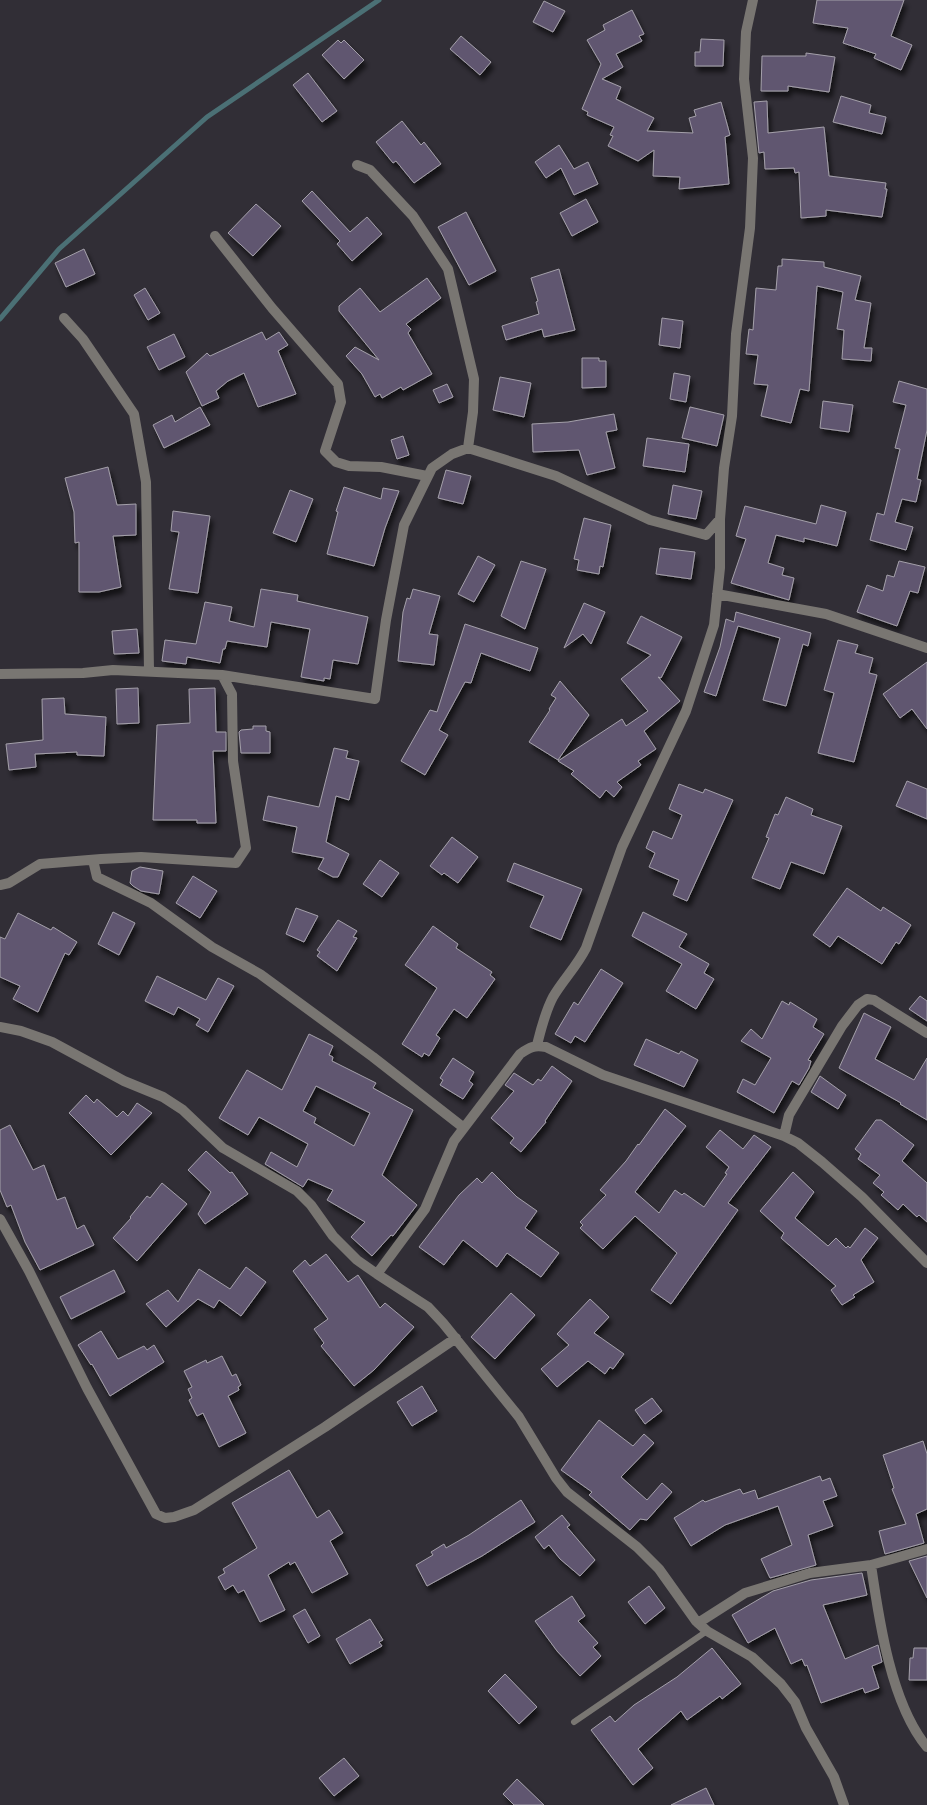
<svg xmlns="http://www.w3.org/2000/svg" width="927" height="1805" font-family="'PT Sans',sans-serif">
	<defs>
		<filter id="shadow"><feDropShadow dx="3" dy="5.5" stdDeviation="2.5" flood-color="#0009"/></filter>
	</defs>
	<rect width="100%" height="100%" fill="#312e36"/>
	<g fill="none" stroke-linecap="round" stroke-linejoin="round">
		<path stroke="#4b7075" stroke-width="5" d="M0,319L59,249L207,117L379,0"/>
	</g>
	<path fill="#615770" stroke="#a4a0aa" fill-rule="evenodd" filter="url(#shadow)" d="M817,0H904L891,36L912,45L901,70L874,58L876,54L843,43L848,28L813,23Z
		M544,1L565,11L553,32L533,22Z
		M632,10L644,34L639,36L642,41L616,54L623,67L602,79L621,87L616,99L654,118L647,131L693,133L689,118L696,116L694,110L721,102L730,135L725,137L729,184L679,189L680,177L653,176L654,150L638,161L608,146L613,136L610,135L614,127L587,115L588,112L582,109L601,64L587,40L605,30L603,25Z
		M461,36L491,62L480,75L450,49Z
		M701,39L724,40L723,66H695V52H700Z
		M338,40L341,43L344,40L364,60L344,79L322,55Z
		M806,53L835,57L829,92L788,86V91H761L762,56H806Z
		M308,73L337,111L322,122L293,85Z
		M841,96L871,105L869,113L886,117L882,134L833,122Z
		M767,101L768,133L824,127L829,176L886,183L885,189H887L882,217L826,210V216L801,218L799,172L795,173L794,168L765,169L764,152L759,153L754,102Z
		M402,121L421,145L424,142L441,164L414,183L396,161L393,163L376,142Z
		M559,145L574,169L588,162L598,184L574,195L561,168L546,178L535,162Z
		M312,191L350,232L367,217L382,234L352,261L337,244L340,241L302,201Z
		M586,199L598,222L572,236L560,213Z
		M256,204L281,226L253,256L228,233Z
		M466,212L496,271L469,285L438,227Z
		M84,249L95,274L66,287L55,263Z
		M782,259L824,262V267L861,276L855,300L871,303L864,348H872L871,361L842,359L844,330L837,329L843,292L817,286L809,391L800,389L791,423L761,416L768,385L754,384L758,355L746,354L749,329L753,330L756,288L776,290L778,266H782Z
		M559,269L575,330L544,337L542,329L506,340L502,326L539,314L536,302L538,301L531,278Z
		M427,278L441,298L406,324L411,329L408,333L432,374L403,390L401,387L382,398L380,394L375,397L362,374L346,356L355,347L379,360L339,311V306L360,288L380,312Z
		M145,288L160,313L148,320L134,295Z
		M662,318L683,321L680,348L659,345Z
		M262,332L266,340L279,332L288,345L278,351L296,394L258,407L244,373L228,381L216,391L219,398L202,406L186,372L207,353L210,356Z
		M174,334L185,357L159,370L147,347Z
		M582,358H599V361H606V387L582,388Z
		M674,373L690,376L686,402L670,399Z
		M500,377L531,383L524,417L493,410Z
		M899,381L927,389V430L917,479L921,480L916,502L902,499L895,522L913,527L906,550L870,540L877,513L884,515L900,449L895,448L906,405L893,402Z
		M447,384L453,397L439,403L433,390Z
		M823,401L853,405L849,432L820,428Z
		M200,407L210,425L164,448L153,425L172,415L175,422Z
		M690,407L724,415L717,446L682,438Z
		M614,414L617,430L606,432L615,468L587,475L579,450L533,452L532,424L568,422Z
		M403,436L409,455L397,459L391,440Z
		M647,438L689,444L685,472L643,466Z
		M108,467L117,505L136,504V535L113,536L121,587L99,592H79V542L75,543L74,512L65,478Z
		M446,470L471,476L463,504L438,498Z
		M673,485L702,491L696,519L668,514Z
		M344,487L381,499L383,488L399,491L385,528L374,566L327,554L338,512L336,511Z
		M290,490L313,499L296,542L273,533Z
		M821,505L846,512L837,546L804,538V542L776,535L768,563L784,568L782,575L794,578L789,600L731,583L746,539L736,536L745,506L816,524Z
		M173,511L210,516L198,593L169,589L179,532L171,531Z
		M584,518L611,525L603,567L600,566L599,574L577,570L579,560L574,559Z
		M660,548L695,552L691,579L656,574Z
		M478,556L495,565L474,602L458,594Z
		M521,561L546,569L525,629L501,616Z
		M899,561L925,567L918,593L910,591L897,626L857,612L867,585L883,591L887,575L894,577Z
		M261,589L298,595L297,601L368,617L358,664L333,660L330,679L324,678V681L301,677L310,629L271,622L267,647L227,641L225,649H223L220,663L187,657L186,664L162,661L165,640L196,644L205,602L232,607L229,621L254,627Z
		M413,589L440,596L429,634L438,635L434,665L398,661L403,612L407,598L410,599Z
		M584,603L605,612L591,644L583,634L564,648Z
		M736,612L811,633L808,646L803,644L786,706L763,700L780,638L738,626L716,696L704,692L720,647L726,619L734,622Z
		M641,616L682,637L661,678L658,677L680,701L644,731L656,749L638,761L641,765L617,782L622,787L614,797L606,790L600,798L571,774L574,771L558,761L622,719L626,726L648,711L621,679L651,655L627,643Z
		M465,624L538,648L530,671L481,653L471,683L465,682L439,730L448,735L425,775L401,761L430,710L437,712Z
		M137,629L139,653L114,654L112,631Z
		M838,640L858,645L855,653L873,658L869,673L877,675L854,762L818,753L834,693L824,690Z
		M927,662V729L912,709L900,718L883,694Z
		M560,681L589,715L558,760L529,742L550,710L549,709L556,698L551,695Z
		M138,688L139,723L117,724L116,689Z
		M215,688L216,732H226V751H213L216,823H197V820H153L157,725L190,723L189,689Z
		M64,698L65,714L106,717L104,756L77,755V752L35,754L36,767L9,770L6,744L43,740L42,699Z
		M253,726H266V731L270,732V753H241L239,732L241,730L253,729Z
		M334,748L348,751L346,758L359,761L349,800L336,796L326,842L349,854L338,877H333L318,869L324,858L292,852L297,827L263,820L268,796L319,807Z
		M907,781L927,789V819L896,806Z
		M679,784L703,793L705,789L733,800L687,901L673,895L679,880L649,867L655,853L646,848L653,831L672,839L682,815L669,809Z
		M786,797L813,809L811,815L842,826L824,874L791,862L780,889L752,878L769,838L766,837L775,814L778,815Z
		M452,837L478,857L458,883L444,873L442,875L430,866Z
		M380,860L399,873L382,897L363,884Z
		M514,863L582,889L561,940L530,927L544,896L507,881Z
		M140,867L163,871L159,894L141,891L133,886L130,883L132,871Z
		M193,876L217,891L200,918L176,903Z
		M847,888L881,911L883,907L911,925L899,944L896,942L882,964L838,936L830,947L813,935Z
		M296,908L318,916L304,942L286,934Z
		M113,912L135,923L119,955L98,944Z
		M643,912L687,934L679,947L709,964L704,973L714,979L696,1009L666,991L682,964L632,936Z
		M18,913L51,930L53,927L77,942L69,955L65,953L38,1012L13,999L20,986L0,977V937L5,939Z
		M338,920L357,931L353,937L357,938L337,971L317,956L320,952L317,950Z
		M433,926L458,944L456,948L492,972L490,975L495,979L467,1018L454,1009L436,1035L440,1038L429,1056L424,1053L422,1057L402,1044L437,988L405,965Z
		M601,969L623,983L585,1042L575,1036L571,1043L555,1034L574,1002L578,1005Z
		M157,976L206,1000L218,978L234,986L208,1032L196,1025L200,1019L178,1007L174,1015L145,1001Z
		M920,996L927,1001V1021L909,1009Z
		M782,1001L789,1005L790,1002L817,1019L813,1027L824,1034L808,1060L811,1061L809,1068L799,1085L792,1081L774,1113L737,1092L743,1079L755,1085L771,1058L741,1041L751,1029L762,1039Z
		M864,1013L891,1027L875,1059L914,1080L927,1058V1120L900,1104L901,1103L839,1068Z
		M309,1034L333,1046L329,1055L333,1057L332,1061L376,1083L373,1088L413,1110L382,1175L417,1205L393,1236L391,1235L372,1256L351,1237L365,1222L327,1200L333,1190L308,1179L303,1187L265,1164L271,1152L297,1167L308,1144L259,1117L248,1135L219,1118L247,1070L282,1090ZM316,1086L370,1113L354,1146L314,1123L316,1118L303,1111Z
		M646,1039L679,1054L681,1051L698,1060L684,1087L634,1065Z
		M453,1058L474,1072L469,1081L473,1084L463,1099L440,1085L443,1080L440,1078Z
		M552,1066L572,1081L545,1121L546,1122L521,1152L510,1143L514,1138L491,1118L514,1091L505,1085L514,1073L533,1085L538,1079L541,1081Z
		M820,1076L846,1095L838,1109L811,1092Z
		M86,1095L94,1103L97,1099L117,1117L123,1111L128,1116L137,1103L152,1113L111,1155L69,1113Z
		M665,1109L686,1126L635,1192L659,1213L675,1190L682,1195L684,1193L704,1207L727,1174L725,1173L729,1167L706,1147L720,1130L743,1149L754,1135L771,1147L728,1203L738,1210L671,1304L651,1290L677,1253L635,1216L603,1249L580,1228L583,1225L580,1222L606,1195L600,1190L626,1161L638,1144L639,1145Z
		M876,1120H881L914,1145L902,1161L927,1183V1222L919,1215L917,1217L903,1204L898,1210L881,1195L884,1192L873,1183L880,1175L858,1159L861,1154L855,1149Z
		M10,1125L33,1170L44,1165L57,1200L65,1197L77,1229L84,1225L94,1245L40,1270L25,1242L11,1205L7,1207L0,1190V1130Z
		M206,1151L230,1173L232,1172L248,1194L205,1224L198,1214L211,1192L188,1170Z
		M492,1172L517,1197L537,1211L525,1228L559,1253L541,1277L507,1253L497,1267L463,1240L444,1265L419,1247L459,1195L477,1178L482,1183Z
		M793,1172L814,1192L795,1218L828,1246L836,1238L846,1248L848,1246L850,1248L865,1228L878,1238L861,1260L874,1282L853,1295L855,1297L842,1305L831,1290L836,1286L781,1238L784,1233L760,1211Z
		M162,1183L187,1204L137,1261L113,1238L131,1218L130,1217L147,1196L150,1198Z
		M326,1254L348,1282L358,1275L380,1308L385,1303L414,1327L374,1370L354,1386L321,1346L324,1343L314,1329L328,1319L293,1271L305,1260L310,1266Z
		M246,1267L266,1282L241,1316L219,1300L214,1308L198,1299L166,1327L146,1304L168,1290L178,1302L199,1269L230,1289Z
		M114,1270L125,1292L71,1319L60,1297Z
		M511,1293L535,1315L495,1359L471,1337Z
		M590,1299L609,1317L594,1333L624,1354L613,1369L610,1367L605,1374L588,1361L557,1387L541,1369L569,1345L557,1334Z
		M101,1331L118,1359L144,1346L147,1350L154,1345L164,1362L110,1396L92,1364L91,1365L78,1345Z
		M222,1356L232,1376L236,1374L241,1385L238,1387L239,1390L228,1396L246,1433L219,1447L203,1413L197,1416L189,1400L192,1398L188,1389L192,1387L184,1371L206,1360L207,1363Z
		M422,1386L437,1411L412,1426L397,1402Z
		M652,1398L662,1411L645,1424L635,1410Z
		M599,1420L633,1446L644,1434L654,1443L621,1477L647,1500L662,1483L672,1492L647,1520L640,1519L630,1530L589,1495L592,1492L561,1470Z
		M923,1441L927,1454V1509L916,1514L924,1543L885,1554L879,1531L906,1524L892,1489L894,1488L883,1455Z
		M289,1470L317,1518L329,1510L343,1533L330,1541L348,1574L312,1593L295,1562L290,1565L289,1562L268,1575L285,1610L260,1622L244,1590L238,1593L233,1585L225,1590L218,1577L225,1573L223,1569L257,1548L232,1503Z
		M820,1476L822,1481L830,1478L837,1496L823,1501L833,1526L808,1535L816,1565L770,1578L761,1559L792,1545L778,1506L725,1525L691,1546L674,1518L703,1500L705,1502L740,1489L743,1494L755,1490L758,1499Z
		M521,1500L535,1522L482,1556L427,1586L416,1565L433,1555L431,1552L444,1544L446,1548L469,1535Z
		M562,1515L570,1525L567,1527L595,1560L580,1576L560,1559L549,1545L544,1549L535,1537Z
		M927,1556V1598L909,1561Z
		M862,1573L867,1595L823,1605L845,1659L878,1645L882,1662L872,1666L879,1688L865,1693L863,1688L821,1703L807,1665L805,1666L802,1659L791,1664L775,1628L748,1643L732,1615L773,1591L811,1580Z
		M649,1586L665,1608L645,1624L628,1602Z
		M572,1596L585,1616L578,1621L598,1643L593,1647L601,1656L580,1676L557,1651L535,1621Z
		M305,1609L320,1636L308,1643L293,1616Z
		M370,1619L383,1640L379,1642L382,1646L350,1664L336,1639Z
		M712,1648L741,1684L722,1699L720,1696L687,1720L681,1711L638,1749L653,1768L633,1785L591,1730L610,1716L615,1722L634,1705L677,1677Z
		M914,1648H927V1680H909L910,1658H913Z
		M505,1674L537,1707L519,1724L488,1691Z
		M344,1758L359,1776L334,1796L319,1778Z
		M517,1779L544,1805H514L503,1794Z
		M706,1788L714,1805H671Z"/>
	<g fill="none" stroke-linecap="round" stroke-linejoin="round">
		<path stroke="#797672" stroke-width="6" d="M574,1722L707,1631"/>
		<path stroke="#797672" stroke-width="10" d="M357,165L370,170L413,216L448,269L474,379L473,412L468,448
			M215,236L272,308L338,384L341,402L325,451L336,462L349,466L381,467L427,476
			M64,318L83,339L134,414L146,482L149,670
			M717,594L826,614L927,648
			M0,674L83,673L113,670L222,675L375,699L386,620L404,525L432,468L452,454L468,448L556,476L650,520L706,535L720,519
			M93,860L97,877L151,903L212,947L260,974L373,1057L464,1128
			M0,885L9,883L40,864L101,859L141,857L236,863L246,848L233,761L232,694L222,675
			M0,1027L21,1031L52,1042L124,1081L163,1097L183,1110L223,1148L297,1191L311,1205L333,1236L357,1260L377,1274L425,1209L454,1141L520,1054C530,1047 534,1045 546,1047L603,1075L784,1136L798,1143L822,1162L862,1197L927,1263
			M537,1045C541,1029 545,1012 553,997C563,980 577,966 586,948L622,847L686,711L714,625L720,568V519L724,468L732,416L736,334L750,228L753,158L744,79L746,32L753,0
			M784,1136L789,1115L842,1026L858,1005L867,999L874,1000L927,1033
			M0,1219L29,1271L87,1388L156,1514L165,1518L174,1517L194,1510L325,1427L456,1338
			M377,1274L428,1307L443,1323L519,1417L556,1478L567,1492L637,1547L659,1569L696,1621L707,1631L752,1657L781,1684L795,1702L806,1728L834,1777L844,1805
			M871,1565C879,1620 891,1704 927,1747
			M698,1623L745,1593L810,1573L871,1565L927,1549"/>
	</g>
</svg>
